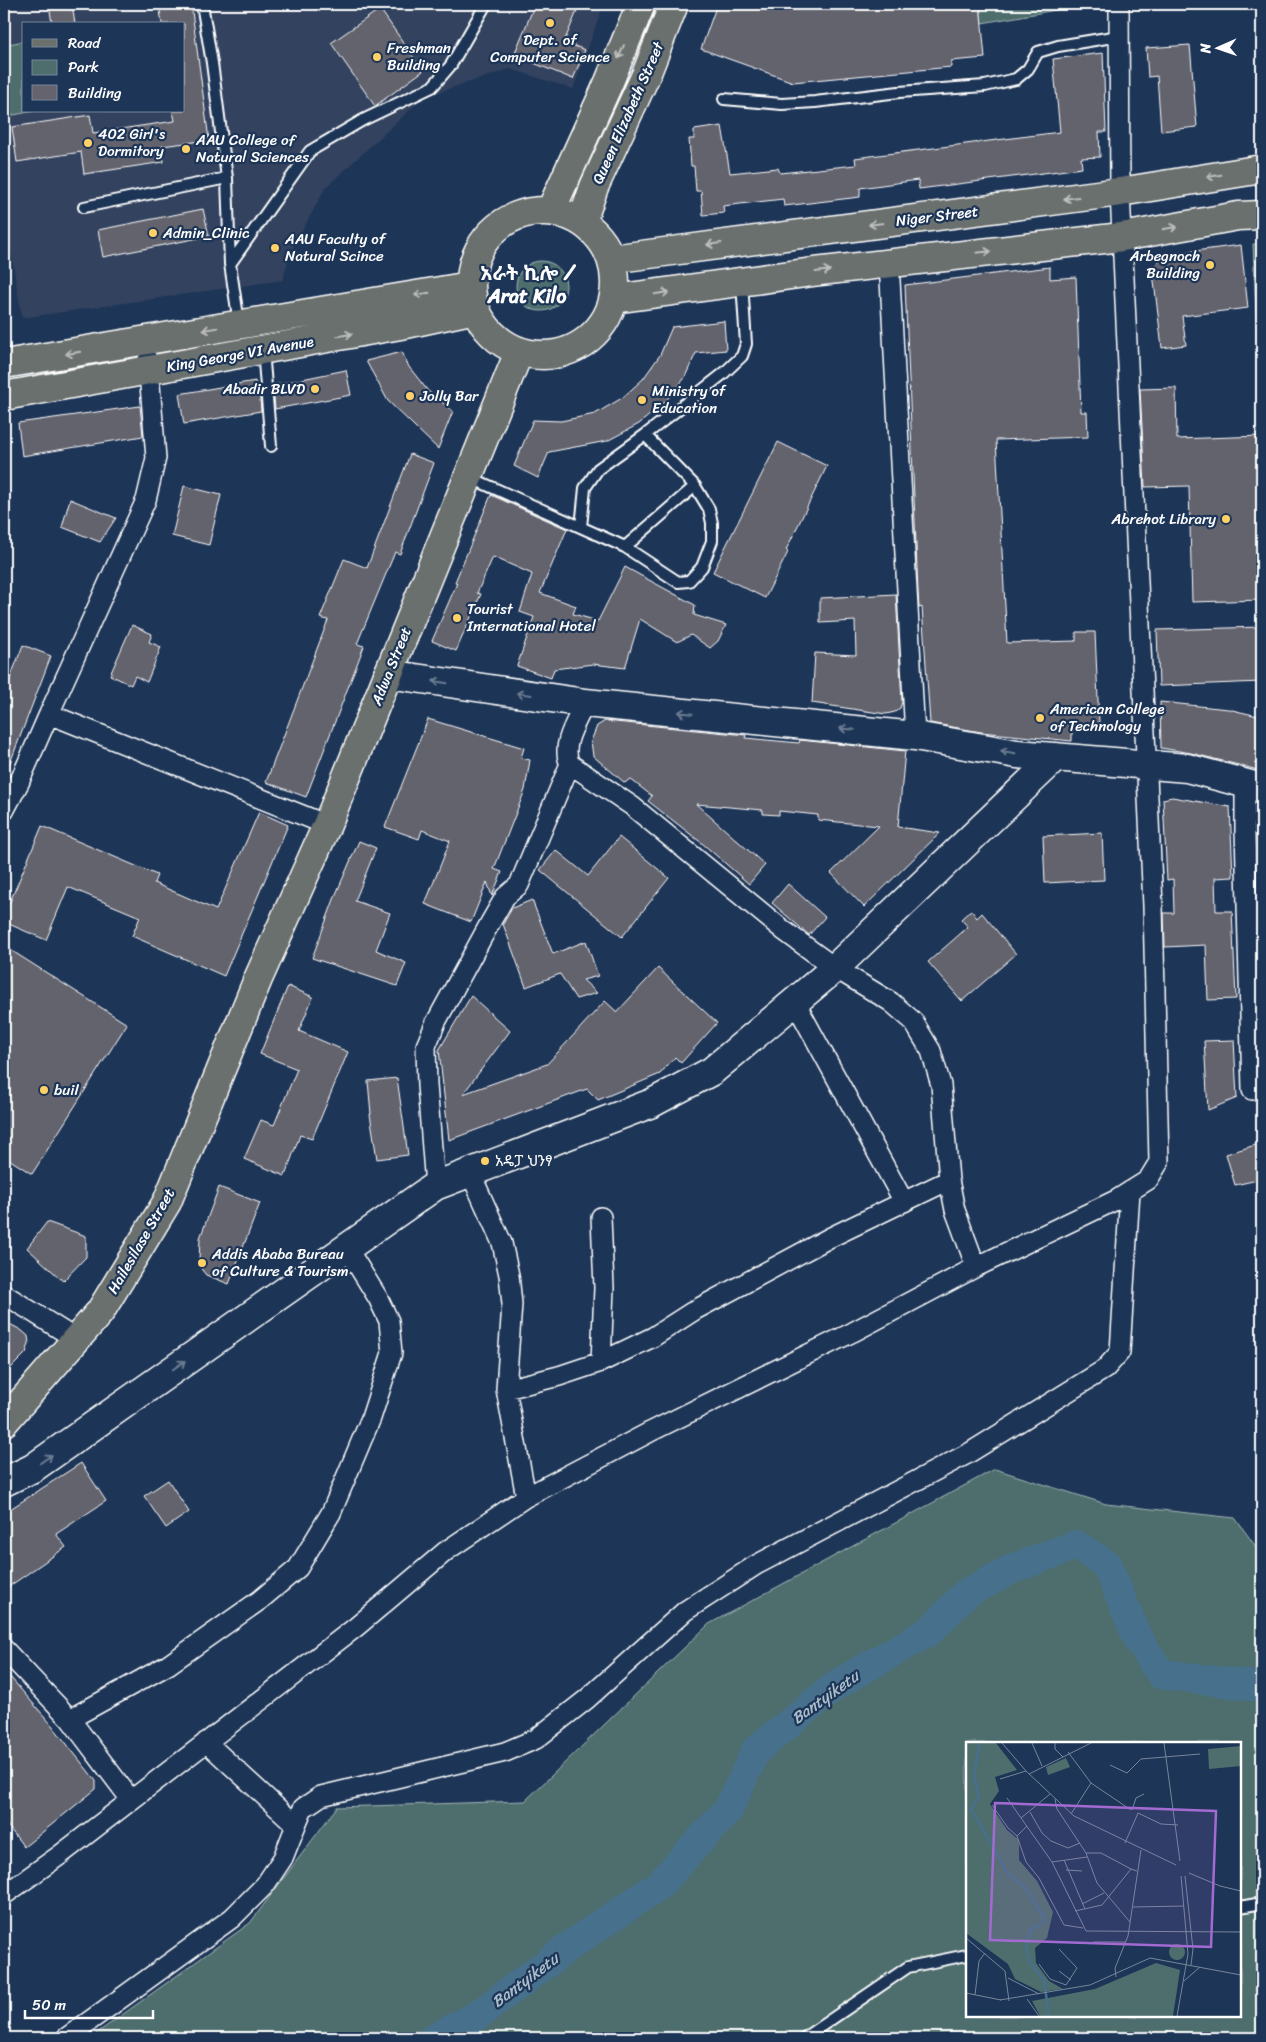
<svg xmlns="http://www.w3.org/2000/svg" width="1266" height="2042" font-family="Sriracha,'Noto Sans Ethiopic',sans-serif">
	<rect width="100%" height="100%" fill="#1d3557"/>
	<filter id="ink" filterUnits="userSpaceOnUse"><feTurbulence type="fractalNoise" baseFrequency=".02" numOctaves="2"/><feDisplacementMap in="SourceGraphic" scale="10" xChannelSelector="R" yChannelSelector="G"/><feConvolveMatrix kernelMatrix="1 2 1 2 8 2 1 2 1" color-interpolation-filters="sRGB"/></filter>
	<g filter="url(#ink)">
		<path fill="#32435e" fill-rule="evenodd" d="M4,4H604L573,89L510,69L424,97L326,187L290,253L283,280L22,318L4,210ZM24,24H184V111H24Z"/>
		<path fill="#4e6e6d" stroke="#a6b6b6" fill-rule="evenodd" d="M980,4H1090L982,23Z
			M24,41V111H34L9,116L4,87V45Z
			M1253,244H1262V385H1259Z
			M516 286a25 25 0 1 1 50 0a25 25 0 1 1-50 0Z
			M995,1469L1106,1504L1235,1518L1262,1555V2038H90L250,1923L337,1807L525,1801L709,1624ZM967,1743H1240V2016H967Z"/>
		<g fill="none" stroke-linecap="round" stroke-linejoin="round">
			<path stroke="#46708d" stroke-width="30" d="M434,2038L478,2015L575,1942L658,1886L728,1810L756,1750L839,1683L930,1631L965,1594L1014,1568L1076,1545L1107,1565L1138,1639L1161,1674L1262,1687"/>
		</g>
		<path fill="#64636e" stroke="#fff" d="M49,4H72L75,24H52Z
			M159,4H191L209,140L162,146L164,162L84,174L81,152L17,162L12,127L90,115L93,133L175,121L173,111H184V24H162Z
			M535,4H580L564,42L585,50L573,79L514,55Z
			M717,4H980L985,58L951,61V67L793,82L701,49Z
			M380,9L423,71L375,106L331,43Z
			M1190,45L1197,127L1161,131L1157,76L1148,77L1146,48Z
			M1103,53L1106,132H1099L1100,157L1081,158L1082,168L919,189L918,180L860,188V197L784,206L783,199L723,206L724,213L703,215L701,191H696L694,166H691L689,139H694V130L722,126L730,173L778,168L780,173L856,165L855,158L1060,132L1053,59Z
			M203,209L209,236L103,257L98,230Z
			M1241,245L1248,308L1182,316L1186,345L1162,348L1153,273L1157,263L1164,255Z
			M1050,267V279L1076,277L1081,412H1087L1088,437L996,440L1007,643L1076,641V632H1095L1099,723L1072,725V741L981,732L930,723L922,607L919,608L918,592L905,285Z
			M724,321L726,350L696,353L684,379L665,402L639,424L607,441L549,452L538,478L514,466L533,420L561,421L595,414L622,398L643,379L660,355L672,327Z
			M402,352L409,367L428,391L453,411L438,449L388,401L366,361Z
			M346,370L351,395L275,409L273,385Z
			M255,381L256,389L259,388L261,411L184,424L179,394Z
			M1176,388L1177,439L1262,436V600L1192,602L1189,486L1145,487L1140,389Z
			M140,406L143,436L22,456L18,423Z
			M778,442L827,466L786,550L788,552L765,598L713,572Z
			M410,454L434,463L400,554L395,552L357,644L364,646L306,797L266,782L328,620L320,618L344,559L367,568Z
			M184,486L221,495L209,545L172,536Z
			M491,495L567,529L540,593L576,606L573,614L598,621L625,567L695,605L694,615L726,625L718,641L710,648L691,635L677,642L640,619L625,668L593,664L554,669L551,678L517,666L534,617L520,612L532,574L493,557L477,593L481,594L456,651L432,641L457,583L455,582Z
			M70,499L116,518L100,542L62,527Z
			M896,594L902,702L900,708L895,712L886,714L812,703L815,653L856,655L855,621L820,623V598Z
			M132,625L152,634L149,642L161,647L147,682L135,676L131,685L110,675Z
			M1262,627V682L1159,686L1157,630Z
			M23,645L51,656L5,776L4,694Z
			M1160,702L1228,709L1262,717V771L1191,753L1161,748Z
			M428,719L524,748L521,758L530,760L525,790L494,869L502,872L492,896L487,882L471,922L425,904L450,841L422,830L419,839L385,827Z
			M605,721L746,735L745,738L799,743L800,740L905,751L898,827L940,833L864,907L831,873L879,826L818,820V815L779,811V815L763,814V810L696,804L765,865L749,884L703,844L648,801L652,796L630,779L625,783L593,756L591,741L597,726Z
			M1172,797L1230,807L1233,877L1215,878L1216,911H1232L1236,999L1208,1000L1206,945L1165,947L1164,913H1174L1173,879L1167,880L1163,799Z
			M259,812L288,825L224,976L132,936L140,917L68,887L46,940L4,922V916L42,826L157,875L154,883L216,910Z
			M1102,833L1104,880L1045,883L1043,836Z
			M619,837L669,878L622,937L540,870L556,850L588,876Z
			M359,841L376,848L355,901L390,913L376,950L406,963L397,986L312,958L336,894Z
			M788,884L825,917L809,935L772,903Z
			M532,900L553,954L586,941L598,976L583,980L597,993L576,999L560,974L526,987L503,924L512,908Z
			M971,910L977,918L982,913L1016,954L962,1001L928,962L968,927L961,919Z
			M9,949L127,1024L32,1174L4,1156V957Z
			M658,968L717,1023L681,1063L675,1057L660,1074L598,1100L587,1089L449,1140L439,1050L471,996L510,1031L463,1094L547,1064L605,1001L617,1012Z
			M288,986L313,997L299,1031L348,1052L312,1139L300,1135L285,1176L244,1159L261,1120L274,1125L297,1069L260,1054Z
			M1234,1040L1237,1098L1208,1110L1204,1041Z
			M397,1078L408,1155L377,1159L370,1114H371L368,1081Z
			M1262,1143V1179L1235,1185L1226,1154Z
			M219,1187L260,1203L229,1284L206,1275L202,1270L199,1261L200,1238Z
			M47,1222L86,1236V1257L63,1281L27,1248Z
			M4,1321L21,1330L28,1336L29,1344L26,1353L4,1375Z
			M81,1463L106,1501L56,1534L66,1547L4,1590V1513Z
			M168,1480L189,1512L166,1528L144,1496Z
			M4,1670L51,1724L96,1781V1789L24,1847L4,1821Z"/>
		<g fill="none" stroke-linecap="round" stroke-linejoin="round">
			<g stroke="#fff" stroke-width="14">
				<path id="lane" d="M202,4L212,63L227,178L230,264L239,323
					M724,99L782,104L815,102L899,92L985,86L1016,79L1028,69L1038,52L1058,46L1119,36
					M84,207L227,178
					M230,264L310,151L363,120L432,87L451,65L486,4
					M263,350L271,446
					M469,477L625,547L695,486
					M581,527L585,488L598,469L645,435L723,374L742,356L746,344L742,282
					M625,547L678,582L689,581L702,567L712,541V523L709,509L695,486L645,435
					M1240,1907L1262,1903
					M804,2038L908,1967L967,1955"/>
			</g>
			<g stroke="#fff" stroke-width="22">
				<path id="street" d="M889,262L915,736
					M148,360L156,458L146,500L49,714L327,825
					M585,703C577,721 560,745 570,764L632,806L783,930L835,968L891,1002L913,1021L931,1051L941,1085L949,1180L955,1210L976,1267
					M1245,783V830L1252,1090
					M4,787L8,790L14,787L21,778L49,714
					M4,811L20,781
					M795,1002L904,1202
					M470,1172L502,1243L509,1275L512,1304L506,1389L526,1497
					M435,1186L427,1085L426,1046L436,1022L490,923L505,897L519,885L570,764
					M4,1294L77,1340
					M601,1362L604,1288L601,1217
					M506,1389L559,1376L601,1362L653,1337L695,1310L829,1238L949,1180
					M4,1649L70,1719L131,1800
					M70,1719L168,1665L260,1600L298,1568L331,1513L371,1418L392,1353L389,1321L378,1298L347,1248
					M206,1742L296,1825L303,1808L321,1796L505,1752L536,1739L587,1699L685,1611L756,1565L969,1453L1105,1369L1120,1352L1130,1191
					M4,1895L60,1855L356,1627L446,1551L526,1497L650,1432L853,1332L976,1267L1116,1200L1148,1180L1159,1162L1153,906L1120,192L1119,4
					M66,2038L232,1918L265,1885L283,1858L296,1825"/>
			</g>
			<g stroke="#fff" stroke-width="31">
				<path id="secondary" d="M388,674L585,703L915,736L1017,754L1187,768L1262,788
					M4,1482L33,1468L435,1186L652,1103L712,1071L835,968L1056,757"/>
			</g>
			<g stroke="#fff" stroke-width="31">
				<path id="primary" d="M551,210L609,82L641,4
					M471 283a72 72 0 1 1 144 0a72 72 0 1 1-144 0Z
					M582,222L594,187L646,75L674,4
					M611,259L1120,192L1262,169
					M614,299L813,272L1122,237L1238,216L1262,215
					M4,364L470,286
					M4,396L406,324L475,309
					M4,1422L100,1312L167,1202L258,979L327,825L519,352"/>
			</g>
			<use href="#lane" stroke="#1d3557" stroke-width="10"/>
			<use href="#street" stroke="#1d3557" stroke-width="19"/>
			<use href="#secondary" stroke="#1d3557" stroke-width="28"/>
			<use href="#primary" stroke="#6b706d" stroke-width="28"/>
		</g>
		<defs><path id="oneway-shaft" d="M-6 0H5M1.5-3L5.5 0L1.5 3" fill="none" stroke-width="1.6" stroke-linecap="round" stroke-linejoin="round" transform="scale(1.25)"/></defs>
		<g stroke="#bcbfbd">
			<use href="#oneway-shaft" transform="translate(621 52) rotate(113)"/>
			<use href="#oneway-shaft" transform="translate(1214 176) rotate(170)"/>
			<use href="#oneway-shaft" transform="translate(1071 198) rotate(173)"/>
			<use href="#oneway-shaft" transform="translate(876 224) rotate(173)"/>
			<use href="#oneway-shaft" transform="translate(1170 228) rotate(-10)"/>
			<use href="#oneway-shaft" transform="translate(714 244) rotate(173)"/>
			<use href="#oneway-shaft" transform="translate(984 252) rotate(-6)"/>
			<use href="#oneway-shaft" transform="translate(823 271) rotate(-7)"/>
			<use href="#oneway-shaft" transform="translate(662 293) rotate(-9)"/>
			<use href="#oneway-shaft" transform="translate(422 294) rotate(171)"/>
			<use href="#oneway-shaft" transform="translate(210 329) rotate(171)"/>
			<use href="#oneway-shaft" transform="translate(345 335) rotate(-10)"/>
			<use href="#oneway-shaft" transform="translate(73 353) rotate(170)"/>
		</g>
		<g stroke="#6c7c92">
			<use href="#oneway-shaft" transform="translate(440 682) rotate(-171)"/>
			<use href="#oneway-shaft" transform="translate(524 694) rotate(-172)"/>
			<use href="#oneway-shaft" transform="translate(685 713) rotate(-174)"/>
			<use href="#oneway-shaft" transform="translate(847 729) rotate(-174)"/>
			<use href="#oneway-shaft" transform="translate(1008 752) rotate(-170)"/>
			<use href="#oneway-shaft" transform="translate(179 1365) rotate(-35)"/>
			<use href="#oneway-shaft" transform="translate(46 1459) rotate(-35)"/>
		</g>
	</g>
	<g fill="#ffd166" stroke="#1d3557" stroke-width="2">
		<circle cx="550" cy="23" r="5"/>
		<circle cx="377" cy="57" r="5"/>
		<circle cx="88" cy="143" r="5"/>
		<circle cx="186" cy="149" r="5"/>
		<circle cx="153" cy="233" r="5"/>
		<circle cx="275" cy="248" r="5"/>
		<circle cx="1210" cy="265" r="5"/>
		<circle cx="315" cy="389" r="5"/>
		<circle cx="410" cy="396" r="5"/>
		<circle cx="642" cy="400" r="5"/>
		<circle cx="1226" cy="519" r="5"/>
		<circle cx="457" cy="618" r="5"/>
		<circle cx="1040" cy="718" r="5"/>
		<circle cx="44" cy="1090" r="5"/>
		<circle cx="485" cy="1161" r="5"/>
		<circle cx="202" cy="1263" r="5"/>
	</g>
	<g text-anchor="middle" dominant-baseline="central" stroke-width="4.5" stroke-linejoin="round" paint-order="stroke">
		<g font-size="15" fill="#fff" stroke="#1d3557" text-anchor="start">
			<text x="550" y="40" text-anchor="middle">Dept. of<tspan x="550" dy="17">Computer Science</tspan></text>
			<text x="387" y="48">Freshman<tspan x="387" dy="17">Building</tspan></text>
			<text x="98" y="134">402 Girl's<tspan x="98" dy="17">Dormitory</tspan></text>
			<text x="196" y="140">AAU College of<tspan x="196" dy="17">Natural Sciences</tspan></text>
			<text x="163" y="233">Admin_Clinic</text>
			<text x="285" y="239">AAU Faculty of<tspan x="285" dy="17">Natural Scince</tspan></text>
			<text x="1200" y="256" text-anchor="end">Arbegnoch<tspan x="1200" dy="17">Building</tspan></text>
			<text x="305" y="389" text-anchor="end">Abadir BLVD</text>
			<text x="652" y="391">Ministry of<tspan x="652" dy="17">Education</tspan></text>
			<text x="420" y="396">Jolly Bar</text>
			<text x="1216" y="519" text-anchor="end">Abrehot Library</text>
			<text x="467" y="609">Tourist<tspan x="467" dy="17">International Hotel</tspan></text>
			<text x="1050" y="709">American College<tspan x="1050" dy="17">of Technology</tspan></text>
			<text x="54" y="1090">buil</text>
			<text x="495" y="1161">አዴፓ ህንፃ</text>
			<text x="212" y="1254">Addis Ababa Bureau<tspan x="212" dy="17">of Culture &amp; Tourism</tspan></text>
		</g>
		<g font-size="15" fill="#fff" stroke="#1d3557">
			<text transform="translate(628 113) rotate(-66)">Queen Elizabeth Street</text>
			<text transform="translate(937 216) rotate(-7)">Niger Street</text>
			<text transform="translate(240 354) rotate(-10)">King George VI Avenue</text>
			<text transform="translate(391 666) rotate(-68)">Adwa Street</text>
			<text transform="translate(141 1241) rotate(-60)">Hailesilase Street</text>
		</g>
		<g font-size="16" font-style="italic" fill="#acbfcc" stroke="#1d3557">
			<text transform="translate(825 1697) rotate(-36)">Bantyiketu</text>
			<text transform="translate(525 1980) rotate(-37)">Bantyiketu</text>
		</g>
		<g font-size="20" font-weight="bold" fill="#fff" stroke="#1d3557">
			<text x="527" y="273">አራት ኪሎ /<tspan x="527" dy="23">Arat Kilo</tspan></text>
		</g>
	</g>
	<g transform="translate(966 1742)">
		<rect width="275" height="275" fill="#1d3557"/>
		<path d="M0,1H30L51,28L29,35L33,49L24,62L41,88L53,98V118L71,139L87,170L81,196L69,206L70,221L83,239L97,247L75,250L49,237L42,222L0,191ZM275,4V24L243,27L242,7ZM100,16L104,25L82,33L80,25ZM203 210a8 8 0 1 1 16 0a8 8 0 1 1-16 0ZM190,221L214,228L207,274H74L66,259L129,247Z" fill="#4e6e6d"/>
		<path fill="none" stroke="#46708d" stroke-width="2.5" d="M14,1L8,32L13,55L5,67L43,133L58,144L76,172L79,179L64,188L60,207L65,222L78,238L83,274"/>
		<path fill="none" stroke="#77869a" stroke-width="1" d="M36,1L60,29L108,74L210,123M66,1L76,24M89,1V7L97,15M198,1L214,119M102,10L125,41L105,72M144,23L161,31L175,17L234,12M63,32L125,1M34,37L60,29M125,41L165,68M41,56L86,120L120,189L275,190M89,57L91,67L120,111L131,141L164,180M26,63L42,86L51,94M166,68L170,56L178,52M64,70L76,91L85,99L102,106L114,101M55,76L84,52M61,84L51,94L60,120L73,136L98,183L117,186M159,101L172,71L195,82L212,83M120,111H135L165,127M98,118L119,167M86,120L121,115M100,128L116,129M223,131L254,144L275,149M219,134L227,207L225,223M116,162L138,151M167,165L218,164M109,169L136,163L165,127L171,129M0,196L39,229L43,259M127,200H160M73,222L84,237L100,243L111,226L93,207M93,229L105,238M150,235L149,226L162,194L175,108M42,236L73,252M218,239L234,225M0,251L35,258M9,253L13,219L19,211M61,257L73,274M34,258L124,243L184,216L275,233M211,274L222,212L215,134"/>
		<path fill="#a36bd2" fill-opacity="0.15" stroke="#a36bd2" stroke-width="2.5" d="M29,61L250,69L245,205L24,198Z"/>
		<rect width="275" height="275" fill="none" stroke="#fff" stroke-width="2.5"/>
	</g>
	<rect width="1266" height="2042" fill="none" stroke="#1d3557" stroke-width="20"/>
	<rect x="10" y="10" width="1246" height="2022" fill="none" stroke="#fff" stroke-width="2" filter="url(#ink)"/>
	<rect x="22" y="22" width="162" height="90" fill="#1d3557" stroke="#77869a"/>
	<rect x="32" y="39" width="25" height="8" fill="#6b706d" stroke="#77869a"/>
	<text x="68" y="48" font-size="15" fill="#ffffff">Road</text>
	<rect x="32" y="60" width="25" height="15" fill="#4e6e6d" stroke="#77869a"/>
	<text x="68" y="72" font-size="15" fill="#ffffff">Park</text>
	<rect x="32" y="85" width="25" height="15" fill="#64636e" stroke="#77869a"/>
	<text x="68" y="98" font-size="15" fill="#ffffff">Building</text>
	<g transform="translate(1218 48) rotate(268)" stroke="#1d3557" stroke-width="4" paint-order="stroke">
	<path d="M0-4L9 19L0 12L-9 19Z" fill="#ffffff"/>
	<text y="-8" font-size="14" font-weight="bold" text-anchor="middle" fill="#ffffff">N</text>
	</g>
	<path d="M25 2010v8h128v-8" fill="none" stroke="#ffffff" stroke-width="2.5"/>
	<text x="32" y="2010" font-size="15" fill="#ffffff" stroke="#1d3557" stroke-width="4" paint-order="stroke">50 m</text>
</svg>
